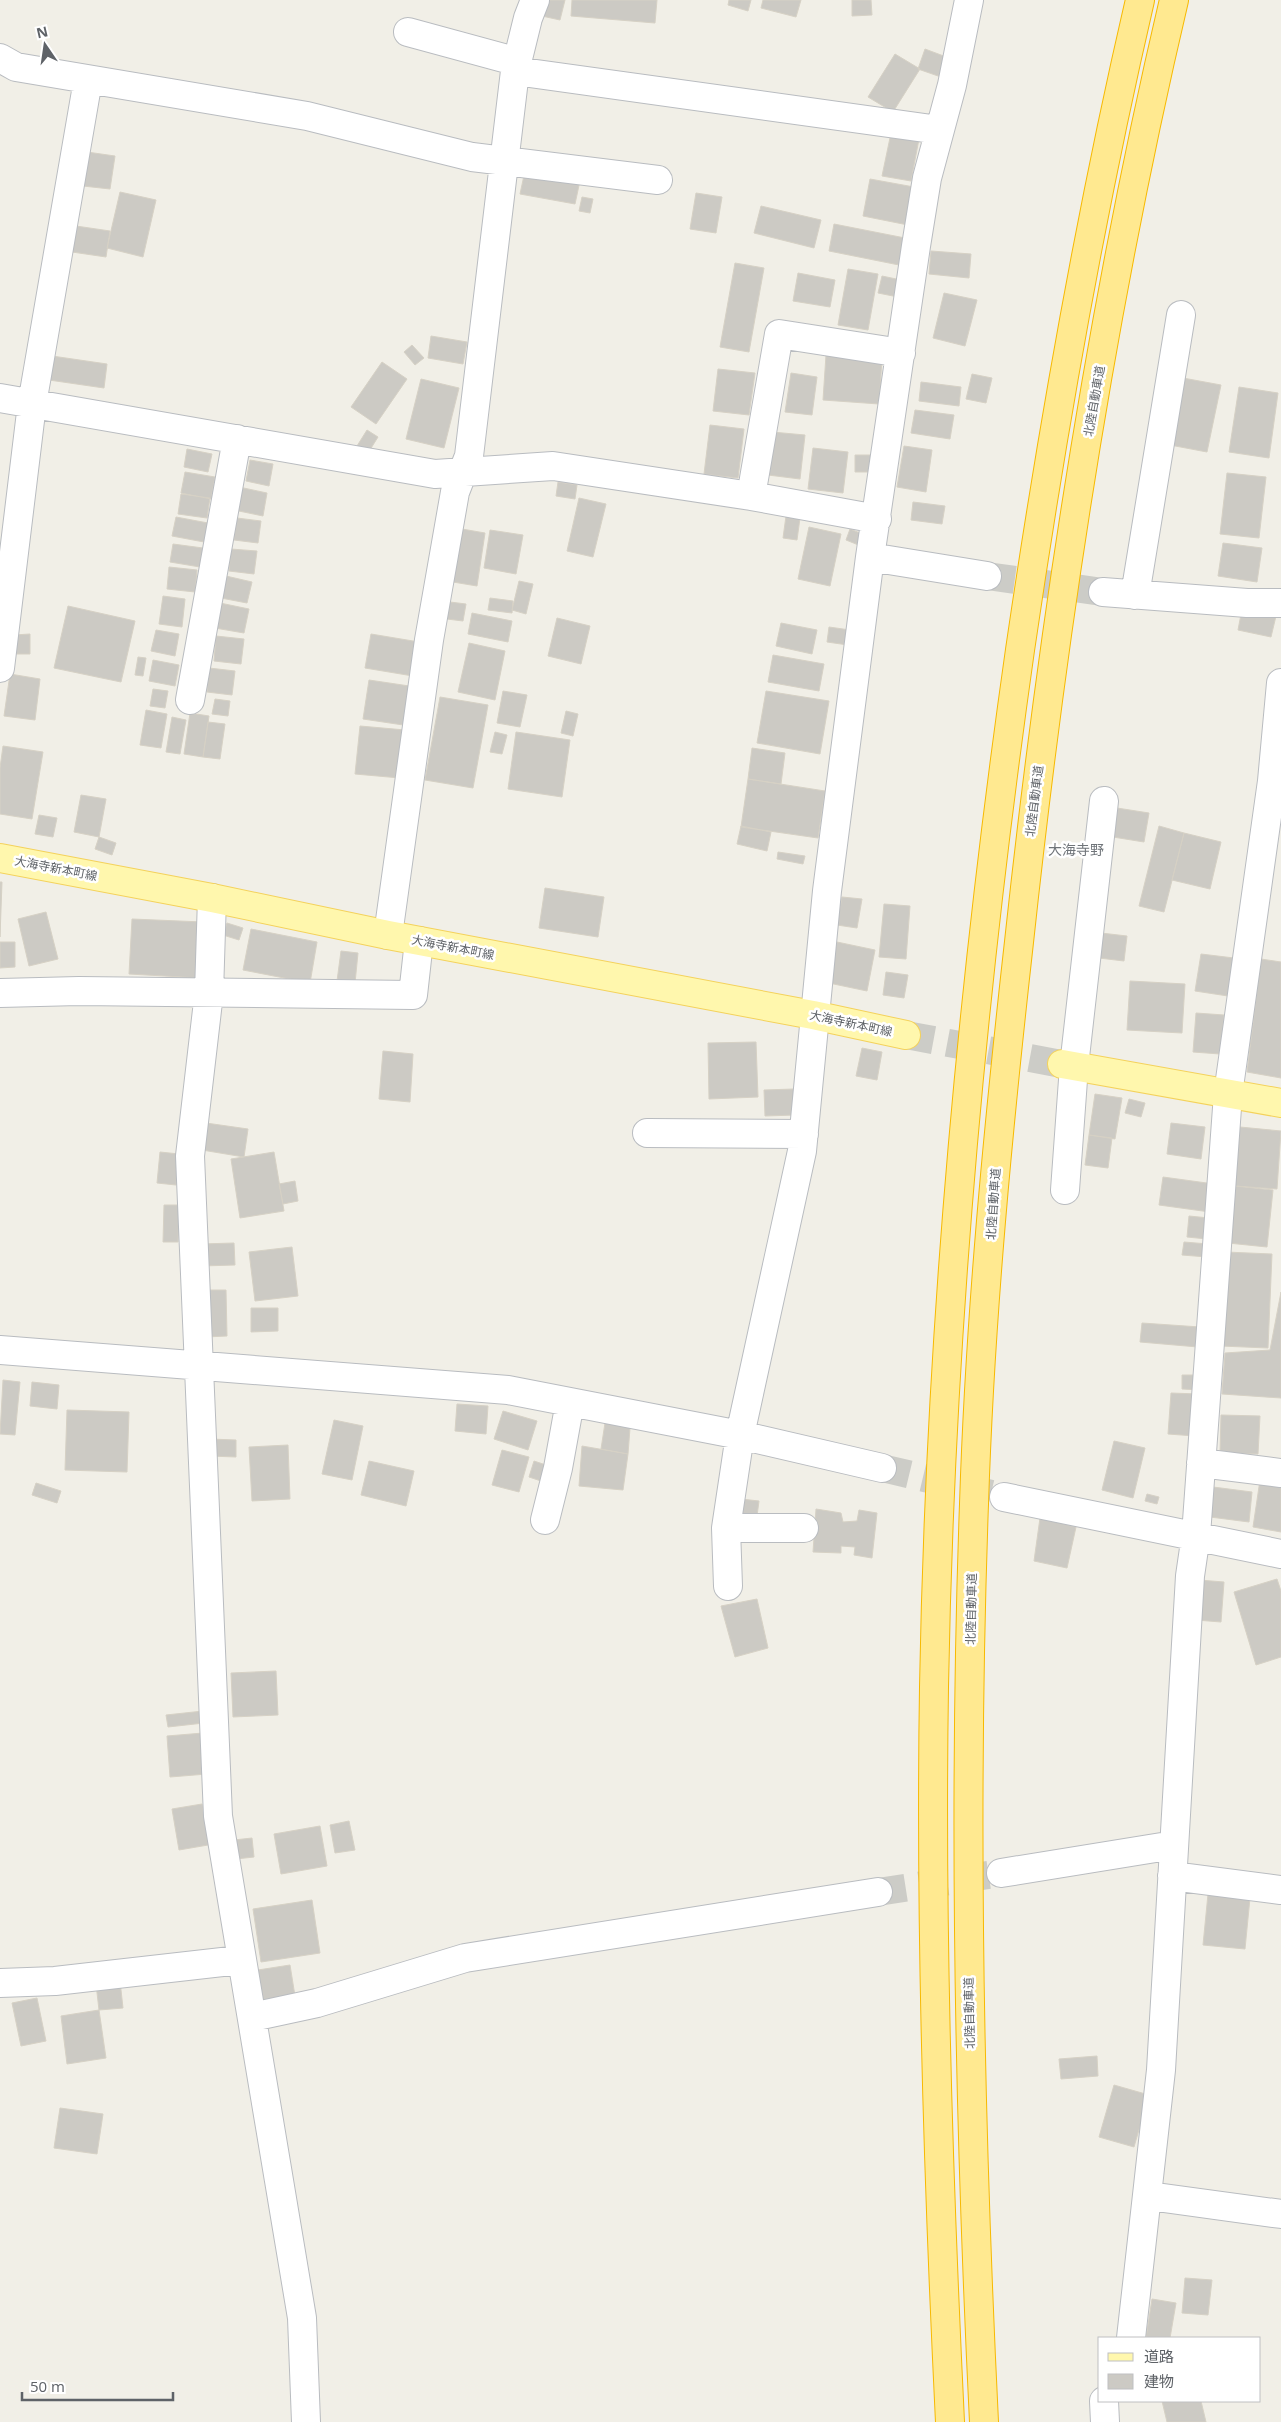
<svg xmlns="http://www.w3.org/2000/svg" width="1281" height="2422" font-family="'Open Sans','Noto Sans JP',sans-serif">
	<rect width="100%" height="100%" fill="#f1efe7"/>
	<path fill="#cccac4" stroke="#d6d1c5" d="M546,0H565L560,20L542,16Z
		M572,0H657L655,23L571,16Z
		M729,0H751L748,11L728,5Z
		M763,0H801L796,17L761,8Z
		M852,0H871L872,15L852,16Z
		M925,49L949,58L941,77L918,69Z
		M895,54L920,69L893,112L868,97Z
		M891,133L919,139L911,181L882,176Z
		M87,152L115,156L110,189L83,186Z
		M526,166L581,176L575,204L520,194Z
		M870,179L914,187L908,225L863,216Z
		M120,192L156,200L143,257L107,248Z
		M696,193L722,197L716,233L690,229Z
		M582,197L593,199L590,213L579,211Z
		M761,206L821,220L814,248L754,233Z
		M834,224L905,238L899,265L829,251Z
		M76,226L110,231L106,257L72,252Z
		M931,251L971,254L969,278L929,274Z
		M735,263L764,268L749,352L720,347Z
		M848,269L878,274L868,330L838,325Z
		M798,273L835,280L830,307L793,301Z
		M882,276L901,280L898,297L878,293Z
		M944,293L977,300L965,346L933,338Z
		M431,336L467,342L463,364L428,358Z
		M412,345L424,358L415,365L404,352Z
		M826,355L882,359L879,404L823,400Z
		M52,356L107,364L104,388L49,380Z
		M382,362L407,379L376,424L351,407Z
		M718,369L755,373L749,415L713,411Z
		M791,373L817,377L812,415L785,412Z
		M972,374L992,378L986,403L966,399Z
		M1183,378L1221,385L1207,452L1170,445Z
		M421,379L459,388L444,448L406,439Z
		M921,382L961,387L959,406L919,401Z
		M1239,387L1278,393L1269,458L1229,452Z
		M915,410L954,415L950,439L911,433Z
		M710,425L744,429L738,478L704,474Z
		M367,430L378,437L368,453L357,446Z
		M772,432L805,435L800,479L768,475Z
		M904,446L932,450L926,492L897,487Z
		M813,448L848,452L843,493L808,489Z
		M187,449L212,454L208,472L184,467Z
		M855,455H872L873,472H855Z
		M250,460L273,464L269,486L246,481Z
		M185,472L215,477L211,499L181,493Z
		M1227,473L1266,477L1259,538L1220,534Z
		M558,482L577,485L575,499L556,496Z
		M239,487L267,493L263,516L234,510Z
		M181,494L210,498L207,518L178,514Z
		M579,498L606,504L593,557L567,551Z
		M913,502L945,506L942,524L911,520Z
		M786,516L800,518L797,540L783,538Z
		M176,517L208,523L204,542L172,536Z
		M237,518L261,521L258,543L234,540Z
		M809,527L841,534L830,586L798,579Z
		M462,529L485,533L477,586L453,582Z
		M850,529L865,535L861,546L846,540Z
		M490,530L523,535L516,574L484,568Z
		M1223,543L1262,548L1257,582L1218,576Z
		M173,544L203,548L200,567L170,562Z
		M231,549L257,551L254,574L229,571Z
		M169,567L197,570L195,592L167,589Z
		M226,576L252,582L247,603L221,598Z
		M519,581L533,584L526,614L512,610Z
		M163,596L185,599L182,627L159,624Z
		M490,598L513,601L512,613L488,610Z
		M450,602L466,604L463,621L447,619Z
		M220,603L249,609L244,633L215,628Z
		M68,606L135,621L121,682L54,668Z
		M1242,609L1276,616L1271,637L1238,630Z
		M472,613L512,621L508,642L468,634Z
		M557,618L590,626L581,664L548,656Z
		M781,623L817,630L812,654L776,646Z
		M829,627L850,630L848,645L827,642Z
		M156,630L179,634L175,656L151,651Z
		M30,634V654H15L14,635Z
		M371,634L419,642L413,676L365,668Z
		M216,636L244,639L241,664L214,661Z
		M469,643L505,651L495,700L458,692Z
		M773,655L824,664L819,691L768,682Z
		M138,657L146,658L143,676L135,675Z
		M153,660L179,665L175,686L149,681Z
		M209,668L235,671L232,695L207,692Z
		M10,674L40,679L35,720L4,716Z
		M369,680L416,687L410,726L363,719Z
		M153,689L168,691L165,708L150,706Z
		M503,691L527,695L520,727L497,723Z
		M766,691L829,701L820,754L757,743Z
		M440,697L488,705L473,788L425,780Z
		M215,699L230,701L228,716L212,714Z
		M146,710L167,714L161,748L140,745Z
		M566,711L578,714L573,736L561,733Z
		M190,713L209,716L203,757L184,754Z
		M172,717L186,720L180,754L166,752Z
		M208,722L225,724L220,759L203,757Z
		M360,726L405,730L400,778L355,774Z
		M495,732L507,735L502,754L490,752Z
		M516,732L570,740L562,797L508,789Z
		M3,746L43,752L32,819L0,814V768Z
		M752,748L785,753L781,784L748,779Z
		M748,779L825,791L818,838L741,827Z
		M81,795L106,799L99,837L74,832Z
		M1117,808L1149,813L1144,842L1113,837Z
		M39,815L57,818L53,837L35,834Z
		M741,826L771,832L767,851L737,844Z
		M1159,826L1184,833L1164,912L1139,906Z
		M1184,833L1221,842L1210,889L1172,880Z
		M99,837L116,843L112,855L95,849Z
		M778,852L805,856L803,864L777,859Z
		M0,882H2L0,937Z
		M545,888L604,897L598,937L539,928Z
		M842,897L862,899L857,928L837,925Z
		M884,904L910,906L906,959L879,957Z
		M46,912L58,959L29,966L18,919Z
		M132,919L203,922L200,978L129,974Z
		M227,923L243,928L239,940L223,935Z
		M251,929L317,942L310,983L243,970Z
		M1101,933L1127,936L1124,961L1099,958Z
		M0,942H15V967L0,968Z
		M837,942L875,950L867,991L829,983Z
		M341,951L358,953L355,983L337,981Z
		M1201,954L1234,958L1228,996L1195,991Z
		M1261,959L1281,962V1078L1247,1072Z
		M886,972L908,975L904,998L883,995Z
		M1130,981L1185,984L1182,1033L1127,1030Z
		M1196,1013L1224,1015L1220,1054L1193,1052Z
		M756,1042L758,1097L709,1099L708,1043Z
		M862,1048L882,1052L877,1080L856,1076Z
		M383,1051L413,1054L410,1102L379,1099Z
		M794,1089L795,1115L765,1116L764,1090Z
		M1095,1094L1122,1098L1115,1139L1089,1135Z
		M1129,1099L1145,1103L1141,1117L1125,1113Z
		M206,1123L248,1129L244,1157L202,1150Z
		M1171,1123L1205,1127L1201,1159L1167,1154Z
		M1240,1127L1281,1131L1277,1189L1235,1186Z
		M1089,1135L1112,1138L1108,1168L1085,1165Z
		M160,1152L179,1154L176,1185L157,1183Z
		M274,1152L284,1211L240,1218L231,1159Z
		M1163,1177L1214,1184L1210,1212L1159,1205Z
		M295,1181L298,1201L283,1204L279,1184Z
		M1235,1186L1273,1190L1267,1247L1228,1243Z
		M164,1205H179L178,1242H163Z
		M1189,1216L1209,1218L1207,1239L1187,1237Z
		M1184,1242L1208,1244L1207,1257L1182,1255Z
		M234,1243L235,1265L201,1266V1244Z
		M292,1247L298,1296L255,1301L249,1252Z
		M1226,1252L1272,1254L1268,1348L1221,1346Z
		M204,1290H226L227,1336L205,1337Z
		M1281,1292V1398L1222,1394L1225,1353L1270,1350Z
		M251,1308H278V1331L251,1332Z
		M1142,1323L1200,1327L1198,1347L1140,1342Z
		M1182,1375H1201V1390L1182,1389Z
		M3,1380L20,1382L15,1435L0,1434Z
		M32,1382L59,1385L57,1409L30,1406Z
		M1171,1393L1198,1394L1195,1436L1168,1434Z
		M457,1404L488,1406L486,1434L455,1431Z
		M67,1410L129,1412L127,1472L65,1470Z
		M503,1411L537,1421L528,1450L494,1439Z
		M1221,1415L1260,1416L1258,1454L1220,1453Z
		M334,1420L363,1426L352,1480L322,1474Z
		M605,1423L630,1428L628,1454L601,1449Z
		M210,1439L236,1440V1457L210,1456Z
		M1114,1441L1145,1448L1133,1498L1102,1490Z
		M288,1445L290,1499L252,1501L249,1447Z
		M582,1446L628,1454L623,1490L579,1486Z
		M502,1450L529,1457L519,1492L492,1485Z
		M369,1461L414,1471L406,1506L361,1495Z
		M534,1461L549,1466L544,1482L529,1477Z
		M1260,1480L1281,1483V1532L1253,1527Z
		M36,1483L61,1491L57,1503L32,1495Z
		M1213,1487L1252,1492L1249,1522L1210,1517Z
		M1147,1494L1159,1497L1157,1504L1145,1501Z
		M741,1499L759,1501L757,1516L739,1515Z
		M816,1509L841,1513L843,1522L857,1521L859,1510L877,1513L872,1558L854,1555L855,1547L841,1546V1553L813,1552Z
		M1040,1518L1076,1527L1067,1568L1034,1561Z
		M1277,1579L1281,1591V1657L1256,1665L1234,1592Z
		M1199,1580L1224,1582L1221,1622L1196,1620Z
		M757,1599L768,1648L735,1657L721,1606Z
		M276,1671L278,1715L233,1717L231,1673Z
		M203,1711L204,1723L168,1727L166,1715Z
		M203,1733L207,1774L170,1777L167,1736Z
		M202,1804L208,1845L179,1850L172,1809Z
		M349,1821L355,1850L335,1853L330,1825Z
		M320,1826L327,1866L281,1874L274,1834Z
		M252,1838L254,1857L236,1859L234,1840Z
		M1208,1894L1250,1898L1245,1949L1203,1945Z
		M312,1900L320,1953L261,1962L253,1909Z
		M290,1965L295,1996L262,2000L258,1970Z
		M120,1981L123,2008L99,2010L96,1984Z
		M37,1998L46,2041L21,2046L12,2003Z
		M99,2010L106,2058L67,2064L61,2016Z
		M1097,2056L1098,2076L1061,2079L1059,2059Z
		M1114,2085L1149,2095L1134,2147L1099,2137Z
		M60,2108L103,2114L97,2154L54,2148Z
		M1185,2278L1212,2280L1208,2315L1182,2313Z
		M1152,2299L1176,2303L1170,2338H1146Z
		M1162,2401H1201L1206,2422H1167Z"/>
	<g fill="none" stroke-linecap="round" stroke-linejoin="round">
		<path stroke="#ccccc7" stroke-width="28" stroke-dasharray="28 14" stroke-linecap="butt" d="M987,576L1103,592
			M882,1468L1004,1497
			M878,1892L1001,1873"/>
		<path stroke="#ccccc7" stroke-width="28" stroke-dasharray="28 14" stroke-linecap="butt" d="M906,1035L1062,1064"/>
		<g stroke="#b9bcc0" stroke-width="30">
			<path id="minor" d="M408,32L518,62
				M0,58L16,67L307,116L472,157L658,180
				M515,71L939,130
				M0,398L435,474L553,466L751,496L877,519
				M751,496L779,334L901,353
				M870,557L987,576
				M1103,592L1247,603H1281
				M1135,595L1181,315
				M0,668L32,404L88,80
				M190,700L237,439
				M212,898L209,993L190,1156L218,1816L302,2318L306,2422
				M388,935L429,640L455,492L469,456L515,71L528,18L535,0
				M0,993L79,991L413,995L419,941
				M647,1133L804,1134
				M1065,1190L1074,1066L1104,801
				M0,1350L508,1390L740,1435L882,1468
				M1201,1463L1281,1473
				M1004,1497L1281,1554
				M545,1520L558,1468L570,1402
				M726,1528H804
				M728,1586L726,1528L740,1435L802,1151L827,891L870,557L916,246L927,178L952,85L969,0
				M1001,1873L1174,1845
				M1172,1876L1281,1890
				M0,1983L55,1981L240,1960
				M252,2017L317,2003L465,1958L878,1892
				M1149,2196L1281,2214
				M1131,2338L1161,2070L1190,1576L1196,1535L1228,1094L1272,781L1281,683
				M1104,2401L1105,2422"/>
		</g>
		<g stroke="#f4d25c" stroke-width="30">
			<path id="major" d="M0,858L212,898L388,935L813,1015L906,1035
				M1062,1064L1281,1103"/>
		</g>
		<g stroke="#f7b900" stroke-width="30">
			<path id="highway" d="M950,2422C938,2177 930,1933 934,1687C940,1340 971,994 1020,650C1052,432 1090,215 1140,0
				M984,2422C969,2116 963,1810 974,1504C980,1316 998,1129 1019,942C1053,626 1101,310 1174,0"/>
		</g>
		<use href="#minor" stroke="#fff" stroke-width="28"/>
		<use href="#major" stroke="#fff7ad" stroke-width="28"/>
		<use href="#highway" stroke="#ffe990" stroke-width="28"/>
	</g>
	<g text-anchor="middle" dominant-baseline="central" stroke-width="5" stroke-linejoin="round" paint-order="stroke">
		<g font-size="12" fill="#5e6267" stroke="#fff">
			<text transform="translate(1094 401) rotate(-80)">北陸自動車道</text>
			<text transform="translate(1034 801) rotate(-83)">北陸自動車道</text>
			<text transform="translate(56 868) rotate(11)">大海寺新本町線</text>
			<text transform="translate(453 947) rotate(11)">大海寺新本町線</text>
			<text transform="translate(851 1023) rotate(12)">大海寺新本町線</text>
			<text transform="translate(993 1204) rotate(-86)">北陸自動車道</text>
			<text transform="translate(971 1609) rotate(-89)">北陸自動車道</text>
			<text transform="translate(969 2013) rotate(-91)">北陸自動車道</text>
		</g>
		<g font-size="14" fill="#6f7479" stroke="#fff">
			<text x="1076" y="849">大海寺野</text>
		</g>
	</g>
	<rect x="1098" y="2337" width="162" height="65" fill="#ffffff" stroke="#bfc0c2"/>
	<rect x="1108" y="2353" width="25" height="8" fill="#fff7ad" stroke="#bfc0c2"/>
	<text x="1144" y="2362" font-size="15" fill="#5e6267">道路</text>
	<rect x="1108" y="2374" width="25" height="15" fill="#cccac4" stroke="#bfc0c2"/>
	<text x="1144" y="2387" font-size="15" fill="#5e6267">建物</text>
	<g transform="translate(45 45) rotate(347)" stroke="#ffffff" stroke-width="4" paint-order="stroke">
	<path d="M0-4L9 19L0 12L-9 19Z" fill="#5e6267"/>
	<text y="-8" font-size="14" font-weight="bold" text-anchor="middle" fill="#5e6267">N</text>
	</g>
	<path d="M22 2392v8h151v-8" fill="none" stroke="#5e6267" stroke-width="2.5"/>
	<text x="30" y="2392" font-size="15" fill="#5e6267" stroke="#ffffff" stroke-width="4" paint-order="stroke">50 m</text>
</svg>
